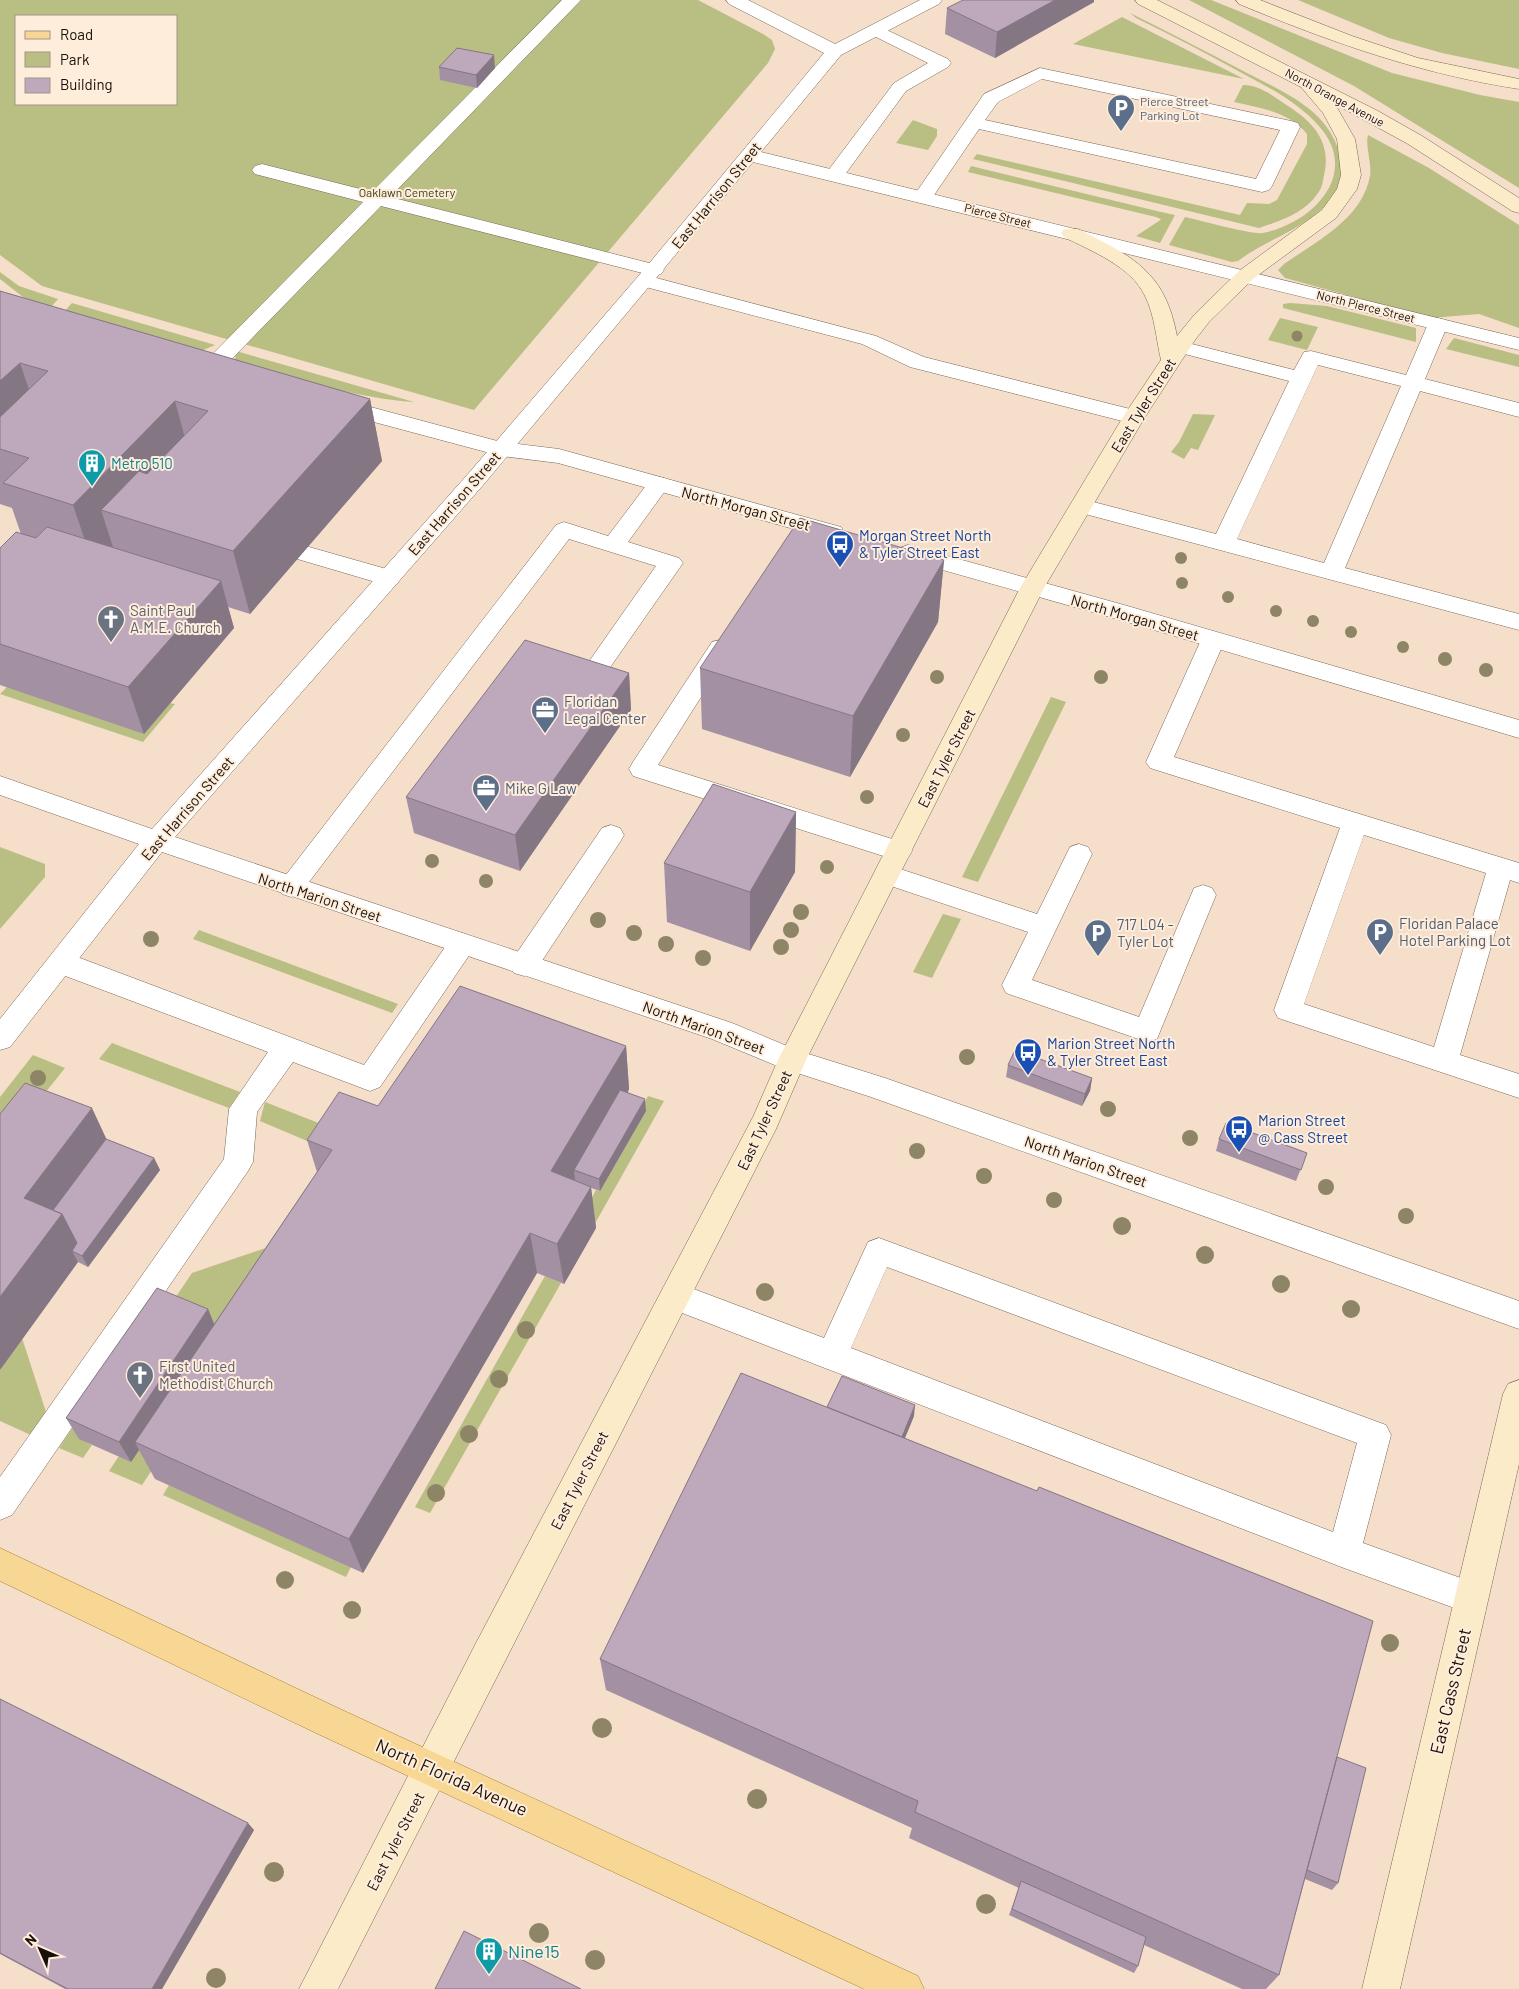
<svg xmlns="http://www.w3.org/2000/svg" width="1519" height="1989" font-family="Barlow,sans-serif">
	<rect width="100%" height="100%" fill="#f5deca"/>
	<path fill="#b9be82" fill-rule="evenodd" d="M0,0H698L763,34L772,40L775,49L768,63L474,410L42,286L0,255ZM16,16H176V104H16Z
		M1189,0H1211L1392,73L1480,95L1519,102V188L1354,86Z
		M1298,0H1519V69L1442,53L1389,38Z
		M1130,13C1169,32 1207,52 1245,72C1268,84 1294,95 1314,113C1336,133 1351,166 1334,194C1315,226 1266,239 1238,261L1232,262L1169,245L1185,217C1199,220 1252,235 1263,233C1313,223 1362,173 1318,125C1296,101 1268,87 1240,72C1206,53 1171,35 1136,18Z
		M1122,17L1244,79L1073,44Z
		M1243,85C1259,85 1272,95 1285,104C1312,121 1332,141 1324,175C1323,181 1322,188 1318,193C1305,213 1280,221 1259,228L973,159L977,154L1240,215L1247,203L1269,204L1277,200L1307,144V134C1290,112 1260,108 1234,102Z
		M913,120L937,129V136L928,150L896,143Z
		M1368,135L1429,168L1519,225V328L1479,314L1431,318L1285,278L1278,270L1284,264C1317,241 1362,219 1370,176C1372,163 1365,145 1368,135Z
		M971,166L1161,212L1175,215L1160,243L1136,236L1159,221L1161,219L1156,217L968,172Z
		M0,272L19,286L58,299L50,308L23,297L0,279Z
		M72,303L215,345L201,351L64,312Z
		M1290,303L1327,306L1416,328V342L1283,308V304Z
		M1280,318L1318,327L1307,350L1268,340Z
		M1454,338L1519,355V367L1446,349Z
		M236,351L414,402C353,398 294,378 235,361Z
		M1193,414L1215,415L1198,450L1191,448L1184,459L1171,452L1179,442Z
		M7,687L170,703L175,704L143,742L0,694Z
		M1051,697L1066,702L978,882L962,877Z
		M0,847L45,864V877L0,929Z
		M943,914L961,919L932,978L913,972Z
		M199,930L398,1004L392,1013L193,939Z
		M112,1043L240,1092L229,1108L99,1059Z
		M33,1055L65,1068L0,1149V1097Z
		M648,1096L664,1101L593,1227L579,1221L596,1190L600,1191L646,1111L641,1109Z
		M265,1102L339,1131L326,1149L260,1121Z
		M338,1189L142,1485L109,1471L119,1456L131,1461L217,1331L167,1310L192,1273L283,1242Z
		M545,1276L561,1283L430,1513L415,1507Z
		M22,1338L46,1412L31,1435L0,1421V1370Z
		M122,1354L134,1359L79,1438L92,1445L83,1458L59,1448Z
		M169,1485L351,1567L346,1577L163,1495Z"/>
	<g fill="none" stroke-linecap="round" stroke-linejoin="round">
		<g stroke="#7b6755" stroke-width="1">
			<path id="service" d="M562,0H581L390,197L661,266L664,270L661,274L654,276L381,206L217,374L210,375L203,374L199,369L203,364L363,202L255,174L252,170L255,166L262,164L372,192Z
				M876,25L948,59L951,63L948,67L906,91L841,180H827L824,176L894,83L928,63L870,34L867,30L870,26Z
				M1040,68L1291,121L1298,123L1300,127L1272,186L1269,190L1262,192L979,129L930,201H916L913,197L984,94ZM1042,79L1280,130L1256,179L985,120L998,102Z
				M645,275L876,336L924,357L1142,412L1145,417L1142,422L1134,424L910,367L862,344L638,285L635,281L638,277Z
				M1438,318L1445,320L1448,324L1425,379L1519,403V417L1420,391L1345,568L1519,614V630L1074,511L1071,506L1074,501L1082,499L1216,534L1289,381L1173,351L1170,347L1173,343L1180,341L1294,370L1304,352L1311,351L1406,375L1428,324L1431,320ZM1318,365L1401,386L1324,563L1237,539Z
				M659,477L667,479L670,484L628,542L679,558L683,563L597,686L588,689L579,686L576,680L656,566L569,539L300,894L291,897L282,894L278,887L282,880L556,525L564,522L608,536L651,479Z
				M302,545L397,572L401,578L397,584L389,586L294,558L290,553L294,548Z
				M1213,632L1221,634L1225,640L1174,757L1519,863V883L1510,880L1460,1055L1519,1074V1098L1278,1018L1274,1010L1340,828L1150,768L1146,762L1201,640L1205,634ZM1364,835L1486,873L1434,1047L1304,1004Z
				M720,640L728,642L732,648L658,765L908,844L912,851L908,858L899,861L633,776L629,769L633,762L712,642Z
				M611,825L620,828L624,835L620,842L534,973L524,976L514,973L510,965L514,957L602,828Z
				M1079,844L1088,847L1092,854L1032,980L1139,1017L1194,888L1203,885L1212,888L1216,895L1157,1039L1147,1042L1006,993L1002,985L1028,932L879,882L875,875L879,868L888,865L1037,914L1070,847Z
				M462,933L472,937L475,944L472,951L380,1087L370,1091L293,1062L257,1112L253,1162L248,1171L12,1515L0,1520V1477L224,1159L229,1109L268,1052L52,971L48,963L52,955L62,952L72,955L364,1065L452,937Z
				M879,1238L1386,1425L1391,1435L1363,1543L1483,1586L1488,1598L1483,1610L1471,1614L1344,1568L664,1306L660,1296L664,1286L675,1282L824,1338L868,1242ZM887,1267L1357,1443L1333,1532L851,1348Z"/>
		</g>
		<g stroke="#7b6755" stroke-width="1">
			<path id="minor" d="M726,0H748L835,44L920,0H942L939,4L841,55L761,152L1519,338V350L753,162L484,484L175,837L732,1023L799,1051L885,1078L1519,1301V1329L871,1097L782,1068L712,1039L162,852L10,1047L0,1050V1019L139,844L0,795V776L152,829L468,474L647,266L824,53L729,4Z"/>
		</g>
		<g stroke="#7b6755" stroke-width="1">
			<path id="tertiary" d="M337,398L501,442L559,449L841,527L844,532L841,537L833,540L558,463L501,456L329,410L326,405L329,400Z
				M908,545L1124,605L1519,720V738L1110,617L900,558L896,553L900,548Z"/>
		</g>
		<g stroke="#7b6755" stroke-width="1">
			<path id="secondary" d="M1135,0H1157L1378,111L1422,136L1519,198V213L1512,211L1408,144L1335,104L1355,139L1361,175L1357,189L1336,218L1253,279L1209,322L1195,340L1145,417L1044,588L806,1060L776,1129L338,1989H299L476,1643L753,1117L778,1060L1020,588L1123,417L1161,360C1156,339 1155,316 1145,296C1131,266 1091,251 1064,237L1061,233L1064,229H1078C1133,257 1165,271 1177,336L1195,314L1239,271L1322,210L1337,189L1341,175L1337,139L1323,113L1301,87L1138,4Z
				M1236,0H1260L1352,36L1418,58L1519,79V89C1421,74 1330,42 1239,4Z
				M1519,1380V1464L1400,1989H1362L1503,1394L1508,1384Z"/>
		</g>
		<g stroke="#a58034" stroke-width="1">
			<path id="primary" d="M0,1548L340,1709L918,1976L924,1989H864L316,1733L0,1581Z"/>
		</g>
		<use href="#service" fill="#fff" fill-rule="evenodd"/>
		<use href="#minor" fill="#fff" fill-rule="evenodd"/>
		<use href="#tertiary" fill="#fff" fill-rule="evenodd"/>
		<use href="#secondary" fill="#fbebc9" fill-rule="evenodd"/>
		<use href="#primary" fill="#f7d793" fill-rule="evenodd"/>
	</g>
	<g fill="#8e8566">
		<circle cx="1297" cy="336" r="5.5"/>
		<circle cx="1181" cy="558" r="6"/>
		<circle cx="1182" cy="583" r="6"/>
		<circle cx="1228" cy="597" r="6"/>
		<circle cx="1276" cy="611" r="6"/>
		<circle cx="1313" cy="621" r="6"/>
		<circle cx="1351" cy="632" r="6"/>
		<circle cx="1403" cy="647" r="6"/>
		<circle cx="1445" cy="659" r="7"/>
		<circle cx="1486" cy="670" r="7"/>
		<circle cx="937" cy="677" r="7"/>
		<circle cx="1101" cy="677" r="7"/>
		<circle cx="903" cy="735" r="7"/>
		<circle cx="867" cy="797" r="7"/>
		<circle cx="432" cy="861" r="7"/>
		<circle cx="827" cy="867" r="7"/>
		<circle cx="486" cy="881" r="7"/>
		<circle cx="801" cy="912" r="8"/>
		<circle cx="598" cy="920" r="8"/>
		<circle cx="791" cy="930" r="8"/>
		<circle cx="634" cy="933" r="8"/>
		<circle cx="151" cy="939" r="8"/>
		<circle cx="666" cy="944" r="8"/>
		<circle cx="781" cy="947" r="8"/>
		<circle cx="703" cy="958" r="8"/>
		<circle cx="967" cy="1057" r="8"/>
		<circle cx="38" cy="1078" r="8"/>
		<circle cx="1108" cy="1109" r="8"/>
		<circle cx="1190" cy="1138" r="8"/>
		<circle cx="917" cy="1151" r="8"/>
		<circle cx="984" cy="1176" r="8"/>
		<circle cx="1326" cy="1187" r="8"/>
		<circle cx="1054" cy="1200" r="8"/>
		<circle cx="1406" cy="1216" r="8"/>
		<circle cx="1122" cy="1226" r="9"/>
		<circle cx="1205" cy="1255" r="9"/>
		<circle cx="1281" cy="1284" r="9"/>
		<circle cx="765" cy="1292" r="9"/>
		<circle cx="1351" cy="1309" r="9"/>
		<circle cx="526" cy="1330" r="9"/>
		<circle cx="499" cy="1379" r="9"/>
		<circle cx="469" cy="1434" r="9"/>
		<circle cx="436" cy="1493" r="9"/>
		<circle cx="285" cy="1580" r="9"/>
		<circle cx="352" cy="1610" r="9"/>
		<circle cx="1390" cy="1643" r="9"/>
		<circle cx="602" cy="1728" r="10"/>
		<circle cx="757" cy="1799" r="10"/>
		<circle cx="274" cy="1872" r="10"/>
		<circle cx="986" cy="1904" r="10"/>
		<circle cx="539" cy="1933" r="10"/>
		<circle cx="595" cy="1960" r="10"/>
		<circle cx="216" cy="1978" r="10"/>
	</g>
	<path fill="#a390a2" d="M1094,2L995,58L945,34L947,8Z
		M439,67L495,68L477,88L440,80Z
		M0,291L370,399L382,461L250,614L228,607L234,628L144,734L0,685V548L21,534L12,508L0,504Z
		M944,560L938,622L850,777L702,729L700,668Z
		M629,673L631,710L520,871L414,833L406,797Z
		M796,812L795,872L750,951L667,922L664,863Z
		M626,1046L629,1089L628,1092L646,1111L600,1191L591,1188L596,1228L564,1284L537,1273L363,1573L155,1479L139,1450L131,1462L79,1439L66,1418L208,1309L214,1324L317,1172L307,1140L378,1106Z
		M1008,1065L1092,1078L1090,1091L1082,1106L1006,1077Z
		M106,1139L154,1158L160,1170L88,1267L78,1262L0,1370Z
		M1219,1139L1307,1153L1296,1181L1216,1151Z
		M914,1416L905,1438L1337,1757L1338,1883L1332,1890L1305,1879L1279,1975L1266,1989H1242L1144,1945L1138,1966L1134,1973L1009,1915L1019,1888L909,1838L912,1828L606,1690L600,1659Z
		M0,1699L254,1830L162,1989H65L0,1954Z"/>
	<path fill="#857684" d="M1055,0H1094V2L995,58L997,32Z
		M494,55L495,68L477,88L476,75Z
		M20,363L41,425L0,449V381Z
		M370,399L382,461L250,614L233,551Z
		M175,401L192,464L101,510L113,547L94,567L73,505Z
		M944,560L938,622L850,777L853,716Z
		M221,581L234,628L144,734L128,687Z
		M629,673L631,710L520,871L515,835Z
		M796,812L795,872L750,951V892Z
		M626,1046L629,1089L580,1173L574,1170L575,1182L551,1171Z
		M1092,1078L1090,1091L1082,1106L1085,1094Z
		M645,1099L646,1111L600,1191L599,1179Z
		M92,1108L112,1151L83,1255L72,1251L78,1262L0,1370V1297L24,1198Z
		M154,1158L160,1170L88,1267L82,1256Z
		M591,1187L596,1228L564,1284L557,1244Z
		M530,1233L537,1273L363,1573L349,1539Z
		M208,1309L217,1331L135,1442L139,1450L131,1462L119,1442Z
		M915,1405L914,1416L891,1471L892,1460Z
		M248,1823L254,1830L162,1989H152Z"/>
	<path fill="#bea8bc" stroke="#857684" d="M963,0H1055L997,32L947,8Z
		M457,48L494,55L476,75L439,67Z
		M0,291L370,399L233,551L101,510L139,471L147,474L208,411L175,401L73,505L3,483L29,458L0,449V417L48,371L20,363L0,381Z
		M800,518L944,560L853,716L700,668Z
		M47,527L221,581L128,687L0,644V548L16,532L36,538Z
		M525,640L629,673L515,835L406,797Z
		M713,784L796,812L750,892L664,863Z
		M460,986L626,1046L551,1171L591,1187L557,1244L530,1233L349,1539L135,1442L332,1150L307,1140L339,1092L378,1106Z
		M1015,1050L1092,1078L1085,1094L1008,1065Z
		M25,1083L92,1108L24,1198L62,1214L0,1297V1114Z
		M620,1090L645,1099L599,1179L574,1170Z
		M1226,1123L1307,1153L1301,1170L1219,1139Z
		M106,1139L154,1158L82,1256L72,1251L77,1243L62,1214L53,1210Z
		M157,1288L208,1309L119,1442L66,1418Z
		M741,1373L1037,1491L1039,1487L1373,1621L1279,1975L915,1812L918,1801L600,1659Z
		M842,1376L915,1405L902,1437L827,1407Z
		M0,1699L248,1823L152,1989H68L0,1953Z
		M1337,1757L1366,1768L1338,1883L1307,1870Z
		M1021,1881L1146,1937L1138,1966L1012,1909Z
		M464,1931L581,1989H435Z"/>
	<defs>
		<g id="parking-pin" transform="scale(1.4375)"><path d="M0 17L-7.5 6A9.5 9.5 0 1 1 7.5 6Z" fill="#5c6f8a" stroke="#ffeddc"/><path d="M-3.5-5.5H1a3.5 3.5 0 0 1 0 7H-1V5.5H-3.5ZM-1-3.4V-.6H.8a1.4 1.4 0 0 0 0-2.8Z" fill="#fff"/></g>
		<g id="building-pin" transform="scale(1.4375)"><path d="M0 17L-7.5 6A9.5 9.5 0 1 1 7.5 6Z" fill="#0f9aa8" stroke="#ffeddc"/><path d="M-4-6H4V6H1V3H-1V6H-4ZM-2.5-4.3h1.7v1.8h-1.7ZM.8-4.3h1.7v1.8H.8ZM-2.5-1h1.7V.8h-1.7ZM.8-1h1.7V.8H.8Z" fill="#fff"/></g>
		<g id="bus-pin" transform="scale(1.4375)"><path d="M0 17L-7.5 6A9.5 9.5 0 1 1 7.5 6Z" fill="#1a4fb4" stroke="#ffeddc"/><path d="M-5-6H5V4H4V6H2V4H-2V6H-4V4H-5ZM-3.5-4V0h7V-4ZM-3.5 1.2v1.5H-2V1.2ZM2 1.2v1.5H3.5V1.2Z" fill="#fff"/></g>
		<g id="church-pin" transform="scale(1.4375)"><path d="M0 17L-7.5 6A9.5 9.5 0 1 1 7.5 6Z" fill="#6b7280" stroke="#ffeddc"/><path d="M-1.2-6h2.4v3.5h3.3v2.4h-3.3V6h-2.4V-.1h-3.3v-2.4h3.3Z" fill="#fff"/></g>
		<g id="office-pin" transform="scale(1.4375)"><path d="M0 17L-7.5 6A9.5 9.5 0 1 1 7.5 6Z" fill="#5c6f8a" stroke="#ffeddc"/><path d="M-6-3h4V-5.5h4V-3h4V5H-6ZM-1-4.5V-3h2v-1.5ZM-6 0V1H6V0Z" fill="#fff"/></g>
	</defs>
	<g fill-rule="evenodd">
		<use href="#parking-pin" x="1121" y="108"/>
		<use href="#building-pin" x="92" y="463"/>
		<use href="#bus-pin" x="840" y="544"/>
		<use href="#church-pin" x="111" y="619"/>
		<use href="#office-pin" x="545" y="710"/>
		<use href="#office-pin" x="486" y="788"/>
		<use href="#parking-pin" x="1380" y="932"/>
		<use href="#parking-pin" x="1098" y="933"/>
		<use href="#bus-pin" x="1028" y="1052"/>
		<use href="#bus-pin" x="1239" y="1129"/>
		<use href="#church-pin" x="140" y="1375"/>
		<use href="#building-pin" x="489" y="1951"/>
	</g>
	<g text-anchor="middle" dominant-baseline="central" stroke-width="4" stroke-linejoin="round" paint-order="stroke">
		<g font-size="12" fill="#171009" stroke="#ffeddc">
			<text transform="translate(1335 97) rotate(28)">North Orange Avenue</text>
			<text transform="translate(998 215) rotate(14)">Pierce Street</text>
			<text transform="translate(1366 306) rotate(14)">North Pierce Street</text>
		</g>
		<g font-size="12" fill="#4e5e75" stroke="#ffeddc" text-anchor="start">
			<text x="1140" y="101">Pierce Street<tspan x="1140" dy="14">Parking Lot</tspan></text>
		</g>
		<g font-size="12" fill="#3a3c15" stroke="#ffeddc">
			<text x="407" y="192">Oaklawn Cemetery</text>
		</g>
		<g font-size="15" fill="#171009" stroke="#ffeddc">
			<text transform="translate(716 195) rotate(-51)">East Harrison Street</text>
			<text transform="translate(1143 405) rotate(-58)">East Tyler Street</text>
			<text transform="translate(454 503) rotate(-49)">East Harrison Street</text>
			<text transform="translate(746 508) rotate(15)">North Morgan Street</text>
			<text transform="translate(1135 617) rotate(16)">North Morgan Street</text>
			<text transform="translate(946 758) rotate(-63)">East Tyler Street</text>
			<text transform="translate(187 808) rotate(-49)">East Harrison Street</text>
			<text transform="translate(320 897) rotate(18)">North Marion Street</text>
			<text transform="translate(704 1027) rotate(20)">North Marion Street</text>
			<text transform="translate(764 1120) rotate(-65)">East Tyler Street</text>
			<text transform="translate(1086 1161) rotate(19)">North Marion Street</text>
			<text transform="translate(579 1480) rotate(-63)">East Tyler Street</text>
			<text transform="translate(395 1841) rotate(-63)">East Tyler Street</text>
		</g>
		<g font-size="15" fill="#0d838f" stroke="#ffeddc" text-anchor="start">
			<text x="111" y="463">Metro 510</text>
		</g>
		<g font-size="15" fill="#164399" stroke="#ffeddc" text-anchor="start">
			<text x="859" y="535">Morgan Street North<tspan x="859" dy="17">&amp; Tyler Street East</tspan></text>
			<text x="1047" y="1043">Marion Street North<tspan x="1047" dy="17">&amp; Tyler Street East</tspan></text>
			<text x="1258" y="1120">Marion Street<tspan x="1258" dy="17">@ Cass Street</tspan></text>
		</g>
		<g font-size="15" fill="#5b616d" stroke="#ffeddc" text-anchor="start">
			<text x="130" y="610">Saint Paul<tspan x="130" dy="17">A.M.E. Church</tspan></text>
			<text x="159" y="1366">First United<tspan x="159" dy="17">Methodist Church</tspan></text>
		</g>
		<g font-size="15" fill="#4e5e75" stroke="#ffeddc" text-anchor="start">
			<text x="564" y="701">Floridan<tspan x="564" dy="17">Legal Center</tspan></text>
			<text x="505" y="788">Mike G Law</text>
			<text x="1399" y="923">Floridan Palace<tspan x="1399" dy="17">Hotel Parking Lot</tspan></text>
			<text x="1117" y="924">717 L04 -<tspan x="1117" dy="17">Tyler Lot</tspan></text>
		</g>
		<g font-size="18" fill="#171009" stroke="#ffeddc">
			<text transform="translate(1450 1691) rotate(-77)">East Cass Street</text>
			<text transform="translate(452 1777) rotate(24)">North Florida Avenue</text>
		</g>
		<g font-size="18" fill="#0d838f" stroke="#ffeddc" text-anchor="start">
			<text x="508" y="1951">Nine15</text>
		</g>
	</g>
	<rect x="15" y="15" width="162" height="90" fill="#ffeddc" stroke="#a29588"/>
	<rect x="25" y="31" width="25" height="8" fill="#f7d793" stroke="#a29588"/>
	<text x="60" y="40" font-size="15" fill="#171009">Road</text>
	<rect x="25" y="52" width="25" height="15" fill="#b9be82" stroke="#a29588"/>
	<text x="60" y="65" font-size="15" fill="#171009">Park</text>
	<rect x="25" y="78" width="25" height="15" fill="#bea8bc" stroke="#a29588"/>
	<text x="60" y="90" font-size="15" fill="#171009">Building</text>
	<g transform="translate(40 1949) rotate(315)" stroke="#ffeddc" stroke-width="4" paint-order="stroke">
	<path d="M0-4L9 19L0 12L-9 19Z" fill="#171009"/>
	<text y="-8" font-size="14" font-weight="bold" text-anchor="middle" fill="#171009">N</text>
	</g>
</svg>
